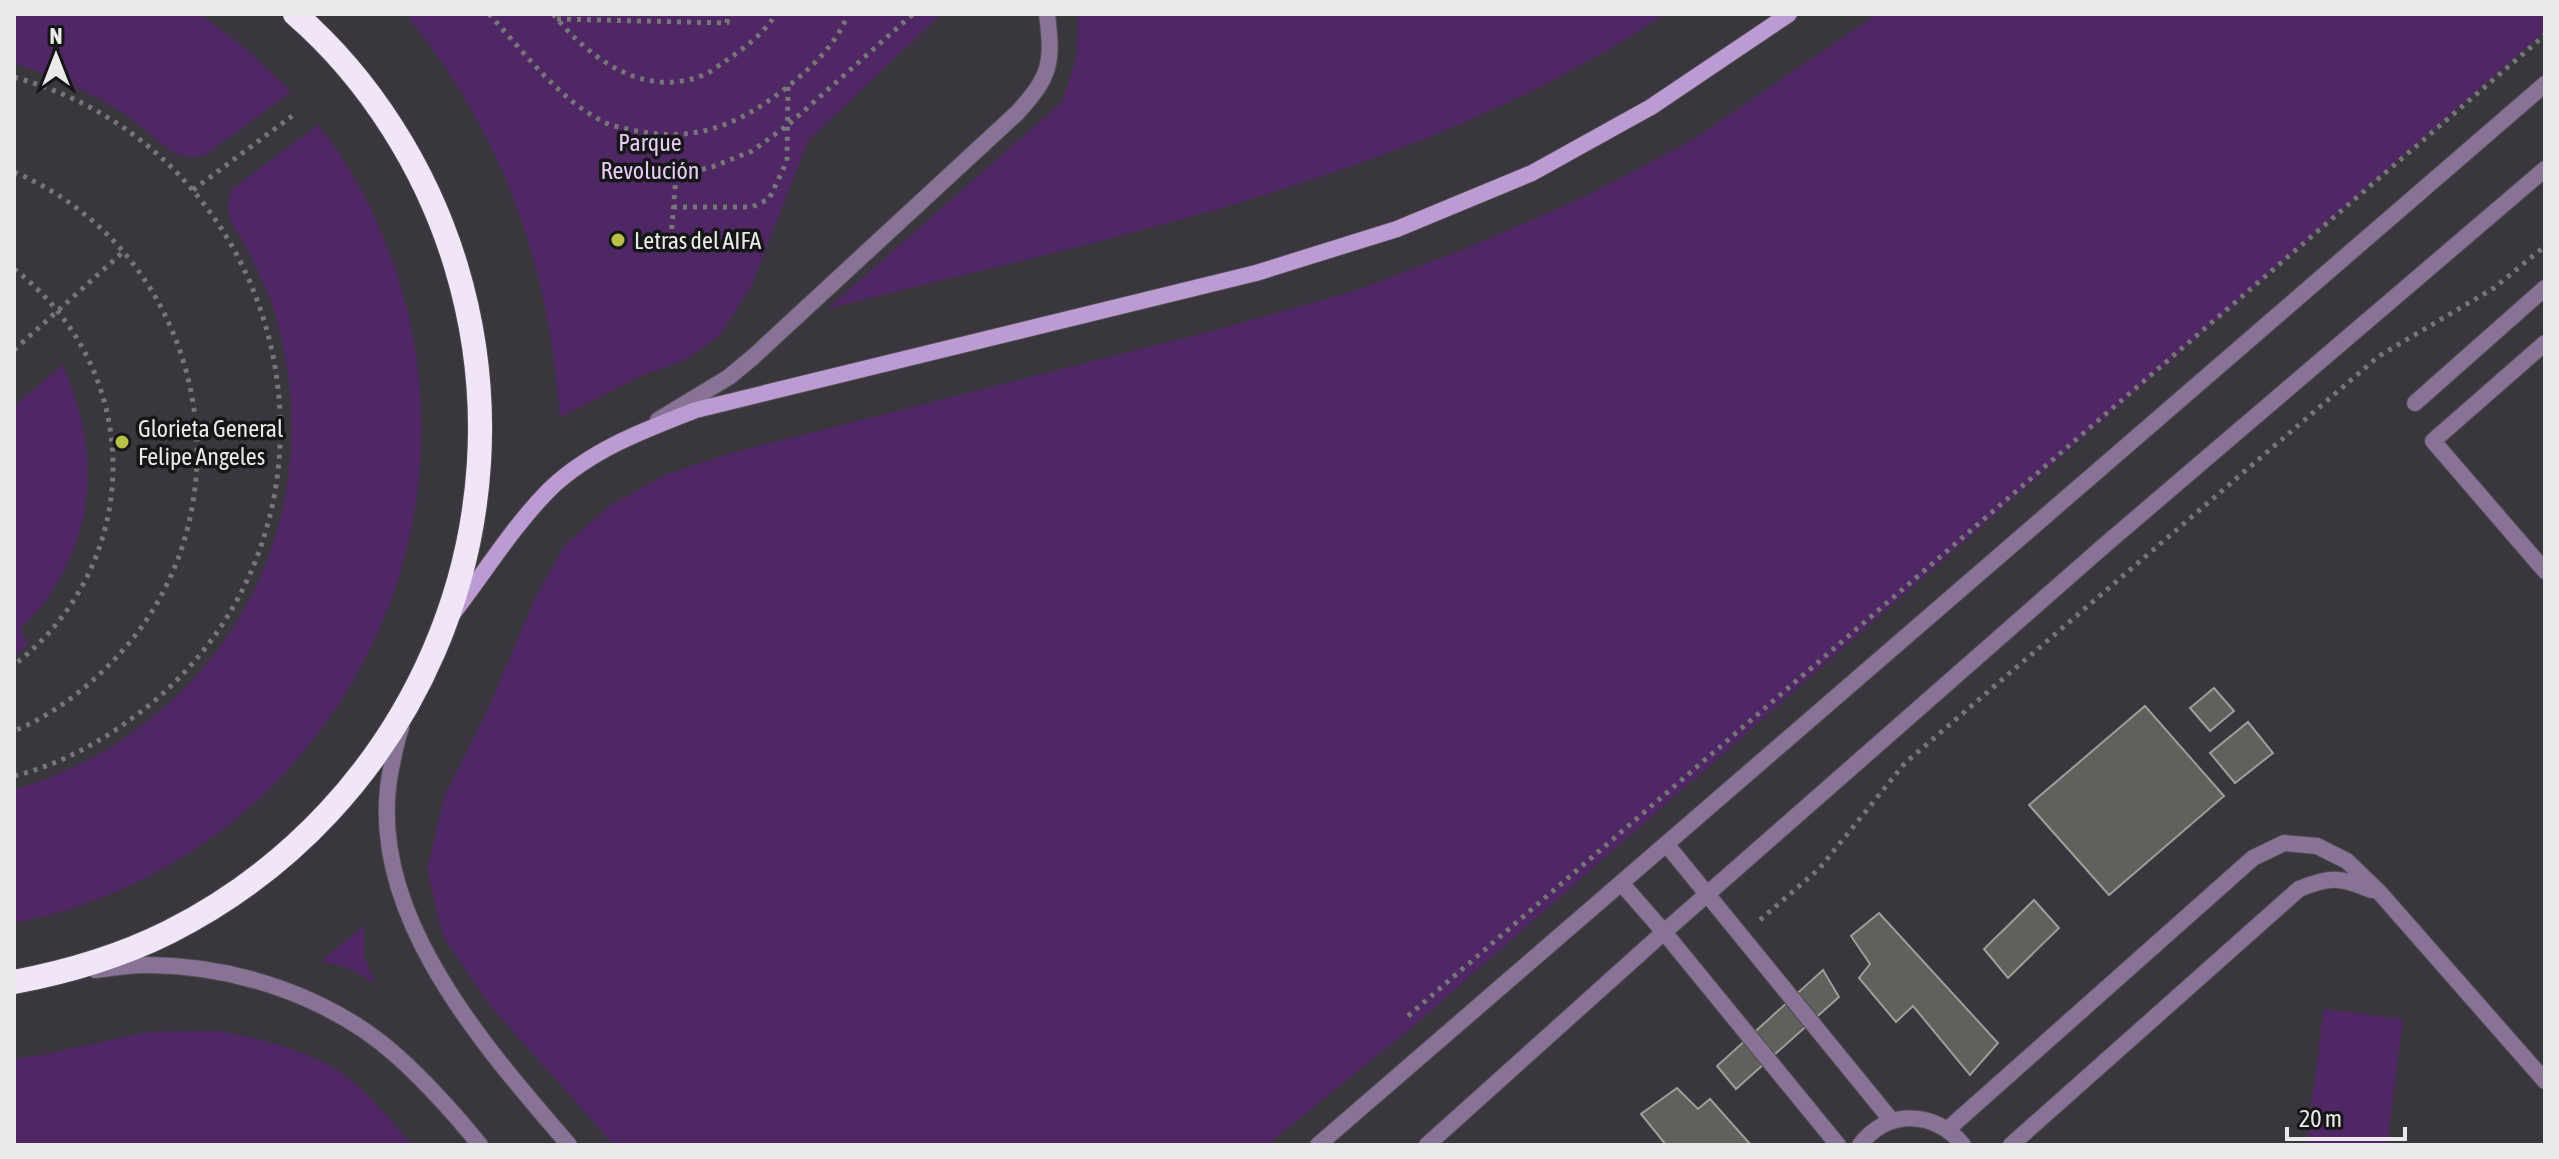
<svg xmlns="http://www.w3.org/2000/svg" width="2559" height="1159" font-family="'Asap Condensed',sans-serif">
	<rect width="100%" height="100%" fill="#2f2e30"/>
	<path fill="#3a363d" d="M14,14H2545V1145H14Z"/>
	<path fill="#4e2764" d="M14,14H200L251,53L291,92L204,156C193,157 183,158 173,152C156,141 141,124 123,113C89,91 52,76 14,63Z
		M406,14H941L808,141L751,287L720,335L685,360L641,376L560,417C548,261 504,137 406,14Z
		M1078,14H1665C1418,180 1111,236 827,309L1062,102L1077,55Z
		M1877,14H2545V31L1411,1028L1267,1145H614L489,1004L443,936L427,870L444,797L488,709L536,596L564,546L611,505L667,474L731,453L1212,331L1351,292L1470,247L1588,195L1694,139Z
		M318,125C357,173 385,232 402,291C483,573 302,868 14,923V790C219,728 336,526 276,317C269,292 256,268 245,245C240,236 233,227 230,218C226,208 229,199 232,189Z
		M63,365C97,445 99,521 49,596C41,608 30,618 20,629L28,646L14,656V406Z
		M364,926V957L376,984L351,969L321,961Z
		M2324,1009L2403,1019L2387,1145H2306Z
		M219,1031C260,1039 300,1048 337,1070C363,1086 392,1122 412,1145H14V1059L47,1054L148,1032Z"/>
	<path fill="#60605d" stroke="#9d9d9a" stroke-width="2" d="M2214,688L2234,711L2210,731L2190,708Z
		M2145,706L2224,796L2109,895L2029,805Z
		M2248,722L2273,753L2235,783L2210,753Z
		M2034,900L2059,928L2008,978L1984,949Z
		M1879,913L1998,1043L1970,1075L1913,1006L1896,1022L1859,978L1870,964L1851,936Z
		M1823,970L1839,997L1736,1089L1717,1066Z
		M1677,1088L1698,1109L1710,1099L1751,1145H1666L1641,1114Z"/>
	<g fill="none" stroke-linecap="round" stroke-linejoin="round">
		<g stroke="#4d4c4e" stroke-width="18">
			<path id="service" d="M2545,343L2433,441L2545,571
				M2415,403L2545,288
				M658,420L729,377L753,357L1017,113C1051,76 1053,63 1047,14
				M401,728C396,741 394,755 391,769C362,910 484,1046 569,1145
				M1667,845L1892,1121
				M1622,884L1664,932L1838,1145
				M95,970C113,968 132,964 150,965C237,966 331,997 397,1056C427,1083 454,1113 480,1145
				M1948,1129L2253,858L2284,843L2317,846L2347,861L2380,893L2545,1081
				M1318,1145L2545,84
				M1427,1145L1664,932L2106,544L2545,169
				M1860,1145C1887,1109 1935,1110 1963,1145
				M2011,1145L2299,889C2330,876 2341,877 2371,890"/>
		</g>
		<g stroke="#4d4c4e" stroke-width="18">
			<path id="secondary" d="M451,616C484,574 512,527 550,489C591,450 644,430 696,410L1256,273L1397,229L1532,173L1651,107L1789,14"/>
		</g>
		<g stroke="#4d4c4e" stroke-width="26">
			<path id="motorway" d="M14,982C67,972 121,956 169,932C414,808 535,528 456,266C427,170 370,79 295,14"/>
		</g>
		<path stroke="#767577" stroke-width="5" stroke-dasharray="4 6" stroke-linecap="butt" d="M489,14C524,52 558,99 604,122C611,126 620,127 628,129C694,145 740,125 791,84C815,64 837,43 848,14
			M553,14C589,58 642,98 701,76C710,73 719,65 727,60C746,47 764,33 776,14
			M557,19L727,23L728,14
			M14,77C296,155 376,522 147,707C108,738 63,764 14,776
			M14,172C210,255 260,517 108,666C81,693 50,716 14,731
			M193,190L292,116
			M673,207H752L769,199L787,161L788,87
			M671,239L676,176L712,167L752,151L788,125L913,14
			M14,269C147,371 145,564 14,665
			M14,350L123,252
			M1760,920L1819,869L1905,763L2379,356L2494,288L2545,246
			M1408,1016L2545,35"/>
		<use href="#service" stroke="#887396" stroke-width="16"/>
		<use href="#secondary" stroke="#bc9ad2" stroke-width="16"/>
		<use href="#motorway" stroke="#f0e6f8" stroke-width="24"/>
	</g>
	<g fill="#b7c148" stroke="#171617" stroke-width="3">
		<circle cx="618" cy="240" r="8"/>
		<circle cx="122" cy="442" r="8"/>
	</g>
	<g text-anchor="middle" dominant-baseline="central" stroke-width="7" stroke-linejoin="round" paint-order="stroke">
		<g font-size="24" fill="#e6ccf7" stroke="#171617">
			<text x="650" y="142">Parque<tspan x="650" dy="28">Revolución</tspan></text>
		</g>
		<g font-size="24" fill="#eaeaeb" stroke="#171617" text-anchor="start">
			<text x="634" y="240">Letras del AIFA</text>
			<text x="138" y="428">Glorieta General<tspan x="138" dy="28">Felipe Angeles</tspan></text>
		</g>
	</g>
	<rect width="2559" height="1159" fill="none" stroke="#eaeaeb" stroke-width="32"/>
	<g transform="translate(56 56)" stroke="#171617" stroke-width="6" paint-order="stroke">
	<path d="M0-6L14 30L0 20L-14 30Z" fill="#eaeaeb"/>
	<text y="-12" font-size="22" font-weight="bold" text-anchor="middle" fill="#eaeaeb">N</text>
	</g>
	<path d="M2287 1127v12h118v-12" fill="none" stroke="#eaeaeb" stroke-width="4"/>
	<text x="2299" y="1127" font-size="24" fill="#eaeaeb" stroke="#171617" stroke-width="6" paint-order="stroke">20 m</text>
</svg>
